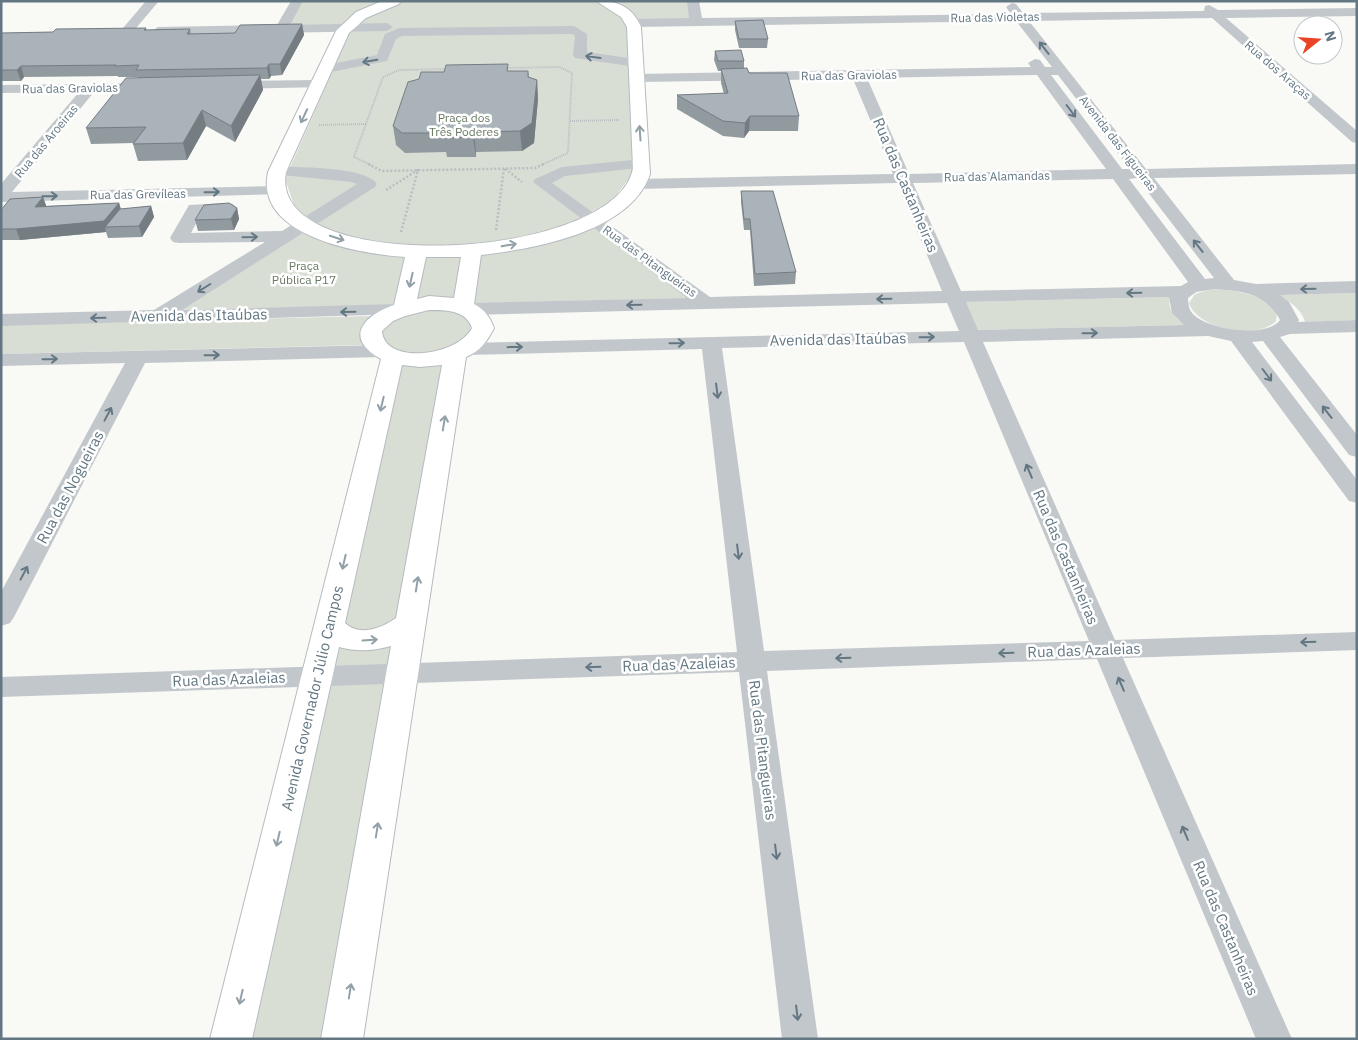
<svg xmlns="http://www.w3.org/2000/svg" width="1358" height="1040" font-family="'IBM Plex Sans',sans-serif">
	<rect width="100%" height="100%" fill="#f9f9f6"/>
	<path fill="#d9ded5" d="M301,1H385L355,14L339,27L284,31Z
		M403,1H593C607,6 622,13 627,27L633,173L611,202L562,227L496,243L419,247L372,242L333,231L317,224L295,208L285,179L350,31C364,16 384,8 403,1Z
		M612,1H689L692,24L640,22L628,10Z
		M594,226L692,298L176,310L301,231L406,256Z
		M1211,289C1228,289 1283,295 1276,321C1257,341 1197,329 1189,303L1195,294Z
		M1357,293V320L1305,322C1301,308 1289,301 1277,295Z
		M1170,297C1167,310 1175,317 1185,325L975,330L963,302Z
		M430,308C438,309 449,309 457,312C474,318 475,332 461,342C449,350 435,353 421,354C397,355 364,337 396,317C405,312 420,311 430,308Z
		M372,316C363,324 357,333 362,345L1,354V325Z
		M442,364L321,1039H252L402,365L424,366Z"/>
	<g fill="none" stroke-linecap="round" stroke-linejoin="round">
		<g stroke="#b5bbbf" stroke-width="2">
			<path id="major" d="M382,1H401L399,4L366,18L349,33L286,172C266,279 617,262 633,168L627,27L621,17L596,1C618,1 632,6 641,27L650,174C631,232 534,249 481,255L474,304C485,310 490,317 494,328C487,342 480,351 466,357L363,1039H321L391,646C373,651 358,652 339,647L252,1039H210L381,359C344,339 362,316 394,305L405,257C361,254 254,237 268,172L336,31L356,12ZM426,257H461L454,298L429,296L417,299ZM429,310C446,310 466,310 472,328C457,357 384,365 382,331L393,321L405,316ZM402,365L420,367L442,365L396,618C382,628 359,637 345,623Z"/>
		</g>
		<path stroke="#babec1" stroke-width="2" stroke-dasharray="1 1" stroke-linecap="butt" d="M570,121L619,120
			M319,125L366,124
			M371,165L354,157L383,77L399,70L559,67L572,73L568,153L541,165"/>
		<path stroke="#babec1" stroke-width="2.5" stroke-dasharray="2 2" stroke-linecap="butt" d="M368,164L382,171L535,168L544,164
			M386,190L418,170L401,232
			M496,230L504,168L522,182"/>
		<path fill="#c2c7cb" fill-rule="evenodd" d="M146,1H159L131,34H123L121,31L123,28Z
			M291,1H303L290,25L387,23L393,27L387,31L158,35L152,31L158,27L277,25Z
			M687,1H699L702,18L1011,14L1006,7L1012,3L1016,4L1023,13L1204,11L1205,6L1209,5L1218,10L1357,8V16L1226,18L1357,131V143L1352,142L1212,18L1029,21L1146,169L1357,164V174L1154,178L1234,280L1256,284L1357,281V293L1280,295L1289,302L1299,320L1298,322L1357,320V332L1290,334L1280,337L1357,435V457L1349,455L1263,341L1252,342L1357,480V503L1349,501L1231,341L1208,336L983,342L1115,640L1357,632V650L1123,658L1292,1039H1256L1097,659L767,671L818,1039H782L739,672L1,697V677L737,652L702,349L466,355L459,353L456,349L459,345L466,343L959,331L947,303L466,315L459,313L457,309L459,305L466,303L687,298L533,182L535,179L562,167L642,159L648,161L650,164L648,167L565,176L552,183L710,297L942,291L897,183L637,189L631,187L629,184L631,181L637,179L893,174L853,79L637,82L630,78L637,74L1031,67L1028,63L1035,59L1040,60L1045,67H1052L1016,21L633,27L627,23L633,19L689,18ZM1037,75L1106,169L909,174L867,78ZM1051,75H1058L1130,169H1122ZM1137,178L1214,278L1205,279L1129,179ZM1113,179L1188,282L1181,286L961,291L913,183ZM1214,289C1242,291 1266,293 1280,320C1267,339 1201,330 1190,310C1189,307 1188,302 1188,298L1196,292ZM1169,297L1172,313L1184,325L978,330L966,302ZM964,342L1089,641L764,651L722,348Z
			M574,26L587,34V52L636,59L643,63L636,67L575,58L573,55L575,36L572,34L402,36L396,39L387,61L326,73L319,69L326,65L377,55L385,34L399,28Z
			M319,80L326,84L324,87L230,89L223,85L230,81Z
			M149,83L156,87L154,90L94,92L12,192L275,186L281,188L283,191L281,194L1,202V184L79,92L1,93V85Z
			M278,166C299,168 365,166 377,184L375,187L182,310L396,304L403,306L405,310L403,314L1,326V314L154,310L265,242L179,243L173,242L170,238L189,205L227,203L233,204L235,208L233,212L201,214L191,233L282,231L357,184L351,182L272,174L270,171L272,168Z
			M381,345L388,347L391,351L388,355L381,357L145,363L14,617L10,623L1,626V592L125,363L1,366V354Z"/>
		<use href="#major" fill="#fff" fill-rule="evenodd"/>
	</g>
	<path fill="#919a9f" d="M735,21L768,39L767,48H739L735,30Z
		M302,24L304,35L282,75L271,76L269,79H261L263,90L235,142L206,126L187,160L138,161L133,144L134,143L91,144L86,128L138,78V77H118V76L24,77L21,81H1V33L53,32L146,28L147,30L190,29L191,34L235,33Z
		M715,51L744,61V68L799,116L798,131H749L744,138L723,136L677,109V95L724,94L721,83V71H718L714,60Z
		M509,71H528L529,77L537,80L538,99L534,143L522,151L476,152V157H447L446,152L405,153L396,145L393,126L419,79Z
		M741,191L796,272L795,284L754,286L750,230H744L741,202Z
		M43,197L46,206L119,203L121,209L151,206L154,217L142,237L108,238L106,232L20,240H1V210Z
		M237,208L239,219L234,230L198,231L195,220Z"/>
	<path fill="#767d82" d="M302,24L304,35L282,75L280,64Z
		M269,64L271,76L269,79L267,68Z
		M21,66L24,77L21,81L17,70Z
		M260,75L263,90L235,142L231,126Z
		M537,80L538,99L534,143L522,151L520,131Z
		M202,110L206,126L187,160L183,143Z
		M750,116L749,131L744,138L745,123Z
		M474,132L476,152V157L473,137Z
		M43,197L47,208L35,207Z
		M119,203L122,214L105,227L106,232L20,240L16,229Z
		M151,206L154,217L142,237L139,226Z
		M237,208L239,219L234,230L231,219Z"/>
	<path fill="#a9b3b9" stroke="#767d82" d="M763,20L768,39H739L735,21Z
		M302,24L280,64H269L267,68L136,70L139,65L115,66L116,65L21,66L17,70H1V33L53,32L56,29L146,28L144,30L190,29L187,34L235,33L240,25Z
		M741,50L744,61H718L715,51Z
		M508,64L507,71H528V77L537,80L532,123L520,131L474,132L473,137L444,138L446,133H402L393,126L408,82L419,79L421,72H444L446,65Z
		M747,68L749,73H787L799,116H750L745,123L723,121L677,95L728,93L721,69Z
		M260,75L231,126L202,110L183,143L133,144L146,127L86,128L126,78Z
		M741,191H773L796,272L755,274L750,219H744Z
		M43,197L35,207L119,203L104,221L16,229H1V210L10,199Z
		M229,203L237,208L231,219L195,220L204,205Z
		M151,206L139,226L105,227L120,209Z"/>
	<defs><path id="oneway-shaft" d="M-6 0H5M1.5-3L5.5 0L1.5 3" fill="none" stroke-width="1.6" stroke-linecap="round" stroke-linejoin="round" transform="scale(1.25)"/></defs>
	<g stroke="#637783">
		<use href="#oneway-shaft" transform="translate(1044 48) rotate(-128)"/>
		<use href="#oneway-shaft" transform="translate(593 57) rotate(-172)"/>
		<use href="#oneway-shaft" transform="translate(370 61) rotate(170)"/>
		<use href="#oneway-shaft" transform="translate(1071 111) rotate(53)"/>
		<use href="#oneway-shaft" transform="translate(212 192) rotate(-1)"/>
		<use href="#oneway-shaft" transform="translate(50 196) rotate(-1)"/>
		<use href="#oneway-shaft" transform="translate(250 237) rotate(-1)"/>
		<use href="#oneway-shaft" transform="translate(1198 246) rotate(-128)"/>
		<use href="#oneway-shaft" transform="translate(204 288) rotate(148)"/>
		<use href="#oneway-shaft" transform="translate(1308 289) rotate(179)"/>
		<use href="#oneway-shaft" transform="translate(1134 293) rotate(179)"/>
		<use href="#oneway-shaft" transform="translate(884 299) rotate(179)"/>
		<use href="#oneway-shaft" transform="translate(634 305) rotate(179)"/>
		<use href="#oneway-shaft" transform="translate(348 312) rotate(179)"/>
		<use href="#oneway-shaft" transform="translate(98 318) rotate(179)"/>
		<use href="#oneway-shaft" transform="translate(1090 333) rotate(-1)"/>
		<use href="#oneway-shaft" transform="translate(927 337) rotate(-1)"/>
		<use href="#oneway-shaft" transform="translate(677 343) rotate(-1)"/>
		<use href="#oneway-shaft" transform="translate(515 347) rotate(-1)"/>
		<use href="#oneway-shaft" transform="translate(212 355) rotate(-1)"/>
		<use href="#oneway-shaft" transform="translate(50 359) rotate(-1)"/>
		<use href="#oneway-shaft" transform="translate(1267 375) rotate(53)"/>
		<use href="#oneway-shaft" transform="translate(717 391) rotate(83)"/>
		<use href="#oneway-shaft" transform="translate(1327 412) rotate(-128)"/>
		<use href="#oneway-shaft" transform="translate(108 414) rotate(-62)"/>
		<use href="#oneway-shaft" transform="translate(1029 471) rotate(-113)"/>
		<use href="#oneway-shaft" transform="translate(738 552) rotate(83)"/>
		<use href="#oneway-shaft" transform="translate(24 573) rotate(-62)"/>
		<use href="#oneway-shaft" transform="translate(1308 642) rotate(178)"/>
		<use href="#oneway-shaft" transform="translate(1006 653) rotate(178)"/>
		<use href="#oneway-shaft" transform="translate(843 658) rotate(178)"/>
		<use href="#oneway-shaft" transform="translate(593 667) rotate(178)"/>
		<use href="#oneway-shaft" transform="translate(1121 684) rotate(-113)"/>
		<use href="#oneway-shaft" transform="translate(1185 833) rotate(-113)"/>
		<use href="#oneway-shaft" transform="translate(776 852) rotate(83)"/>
		<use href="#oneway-shaft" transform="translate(797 1013) rotate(83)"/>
	</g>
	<g stroke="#92a0a8">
		<use href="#oneway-shaft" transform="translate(304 116) rotate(115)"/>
		<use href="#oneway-shaft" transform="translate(640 133) rotate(-94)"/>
		<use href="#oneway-shaft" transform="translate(337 238) rotate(18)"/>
		<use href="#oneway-shaft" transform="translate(509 245) rotate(-10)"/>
		<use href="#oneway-shaft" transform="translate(411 280) rotate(103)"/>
		<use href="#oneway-shaft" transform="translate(382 404) rotate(103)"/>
		<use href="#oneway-shaft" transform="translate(444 423) rotate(-81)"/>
		<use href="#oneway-shaft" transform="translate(344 562) rotate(103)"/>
		<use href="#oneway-shaft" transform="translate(417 584) rotate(-81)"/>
		<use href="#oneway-shaft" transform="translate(370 640) rotate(-4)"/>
		<use href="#oneway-shaft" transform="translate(377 830) rotate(-81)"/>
		<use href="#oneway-shaft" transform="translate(278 839) rotate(103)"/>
		<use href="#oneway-shaft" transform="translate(350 991) rotate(-81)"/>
		<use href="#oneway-shaft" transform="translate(241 997) rotate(103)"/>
	</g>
	<g text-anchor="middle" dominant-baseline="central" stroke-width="5" stroke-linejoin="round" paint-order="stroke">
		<g font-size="12" fill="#637783" stroke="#fff">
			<text transform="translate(995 17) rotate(-1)">Rua das Violetas</text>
			<text transform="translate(1278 70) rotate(41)">Rua dos Araças</text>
			<text transform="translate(849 75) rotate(-1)">Rua das Graviolas</text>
			<text transform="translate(70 88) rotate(-1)">Rua das Graviolas</text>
			<text transform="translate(46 141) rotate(-50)">Rua das Aroeiras</text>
			<text transform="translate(1118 143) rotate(52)">Avenida das Figueiras</text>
			<text transform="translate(997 176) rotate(-1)">Rua das Alamandas</text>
			<text transform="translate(138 194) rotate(-1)">Rua das Grevíleas</text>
			<text transform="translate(650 261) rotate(36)">Rua das Pitangueiras</text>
		</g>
		<g font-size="12" fill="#687a62" stroke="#fff">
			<text x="464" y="117">Praça dos<tspan x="464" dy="14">Três Poderes</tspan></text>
			<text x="304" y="265">Praça<tspan x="304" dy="14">Pública P17</tspan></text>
		</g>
		<g font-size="15" fill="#637783" stroke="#fff">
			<text transform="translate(906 185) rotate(67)">Rua das Castanheiras</text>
			<text transform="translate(199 315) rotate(-1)">Avenida das Itaúbas</text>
			<text transform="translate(838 339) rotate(-1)">Avenida das Itaúbas</text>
			<text transform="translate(70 487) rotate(-62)">Rua das Nogueiras</text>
			<text transform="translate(1066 557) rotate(67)">Rua das Castanheiras</text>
			<text transform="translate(1084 650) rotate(-2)">Rua das Azaleias</text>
			<text transform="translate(679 664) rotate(-2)">Rua das Azaleias</text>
			<text transform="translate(229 679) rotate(-2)">Rua das Azaleias</text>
			<text transform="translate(312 698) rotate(-77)">Avenida Governador Júlio Campos</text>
			<text transform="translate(763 750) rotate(83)">Rua das Pitangueiras</text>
			<text transform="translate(1226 928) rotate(67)">Rua das Castanheiras</text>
		</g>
	</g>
	<rect width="1358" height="1040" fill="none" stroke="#637783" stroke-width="5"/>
	<g transform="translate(1318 40) rotate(73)"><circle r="24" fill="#ffffff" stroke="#c1c9cd"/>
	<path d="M0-4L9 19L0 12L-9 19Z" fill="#ea4325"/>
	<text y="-8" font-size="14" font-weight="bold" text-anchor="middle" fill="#637783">N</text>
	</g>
</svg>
